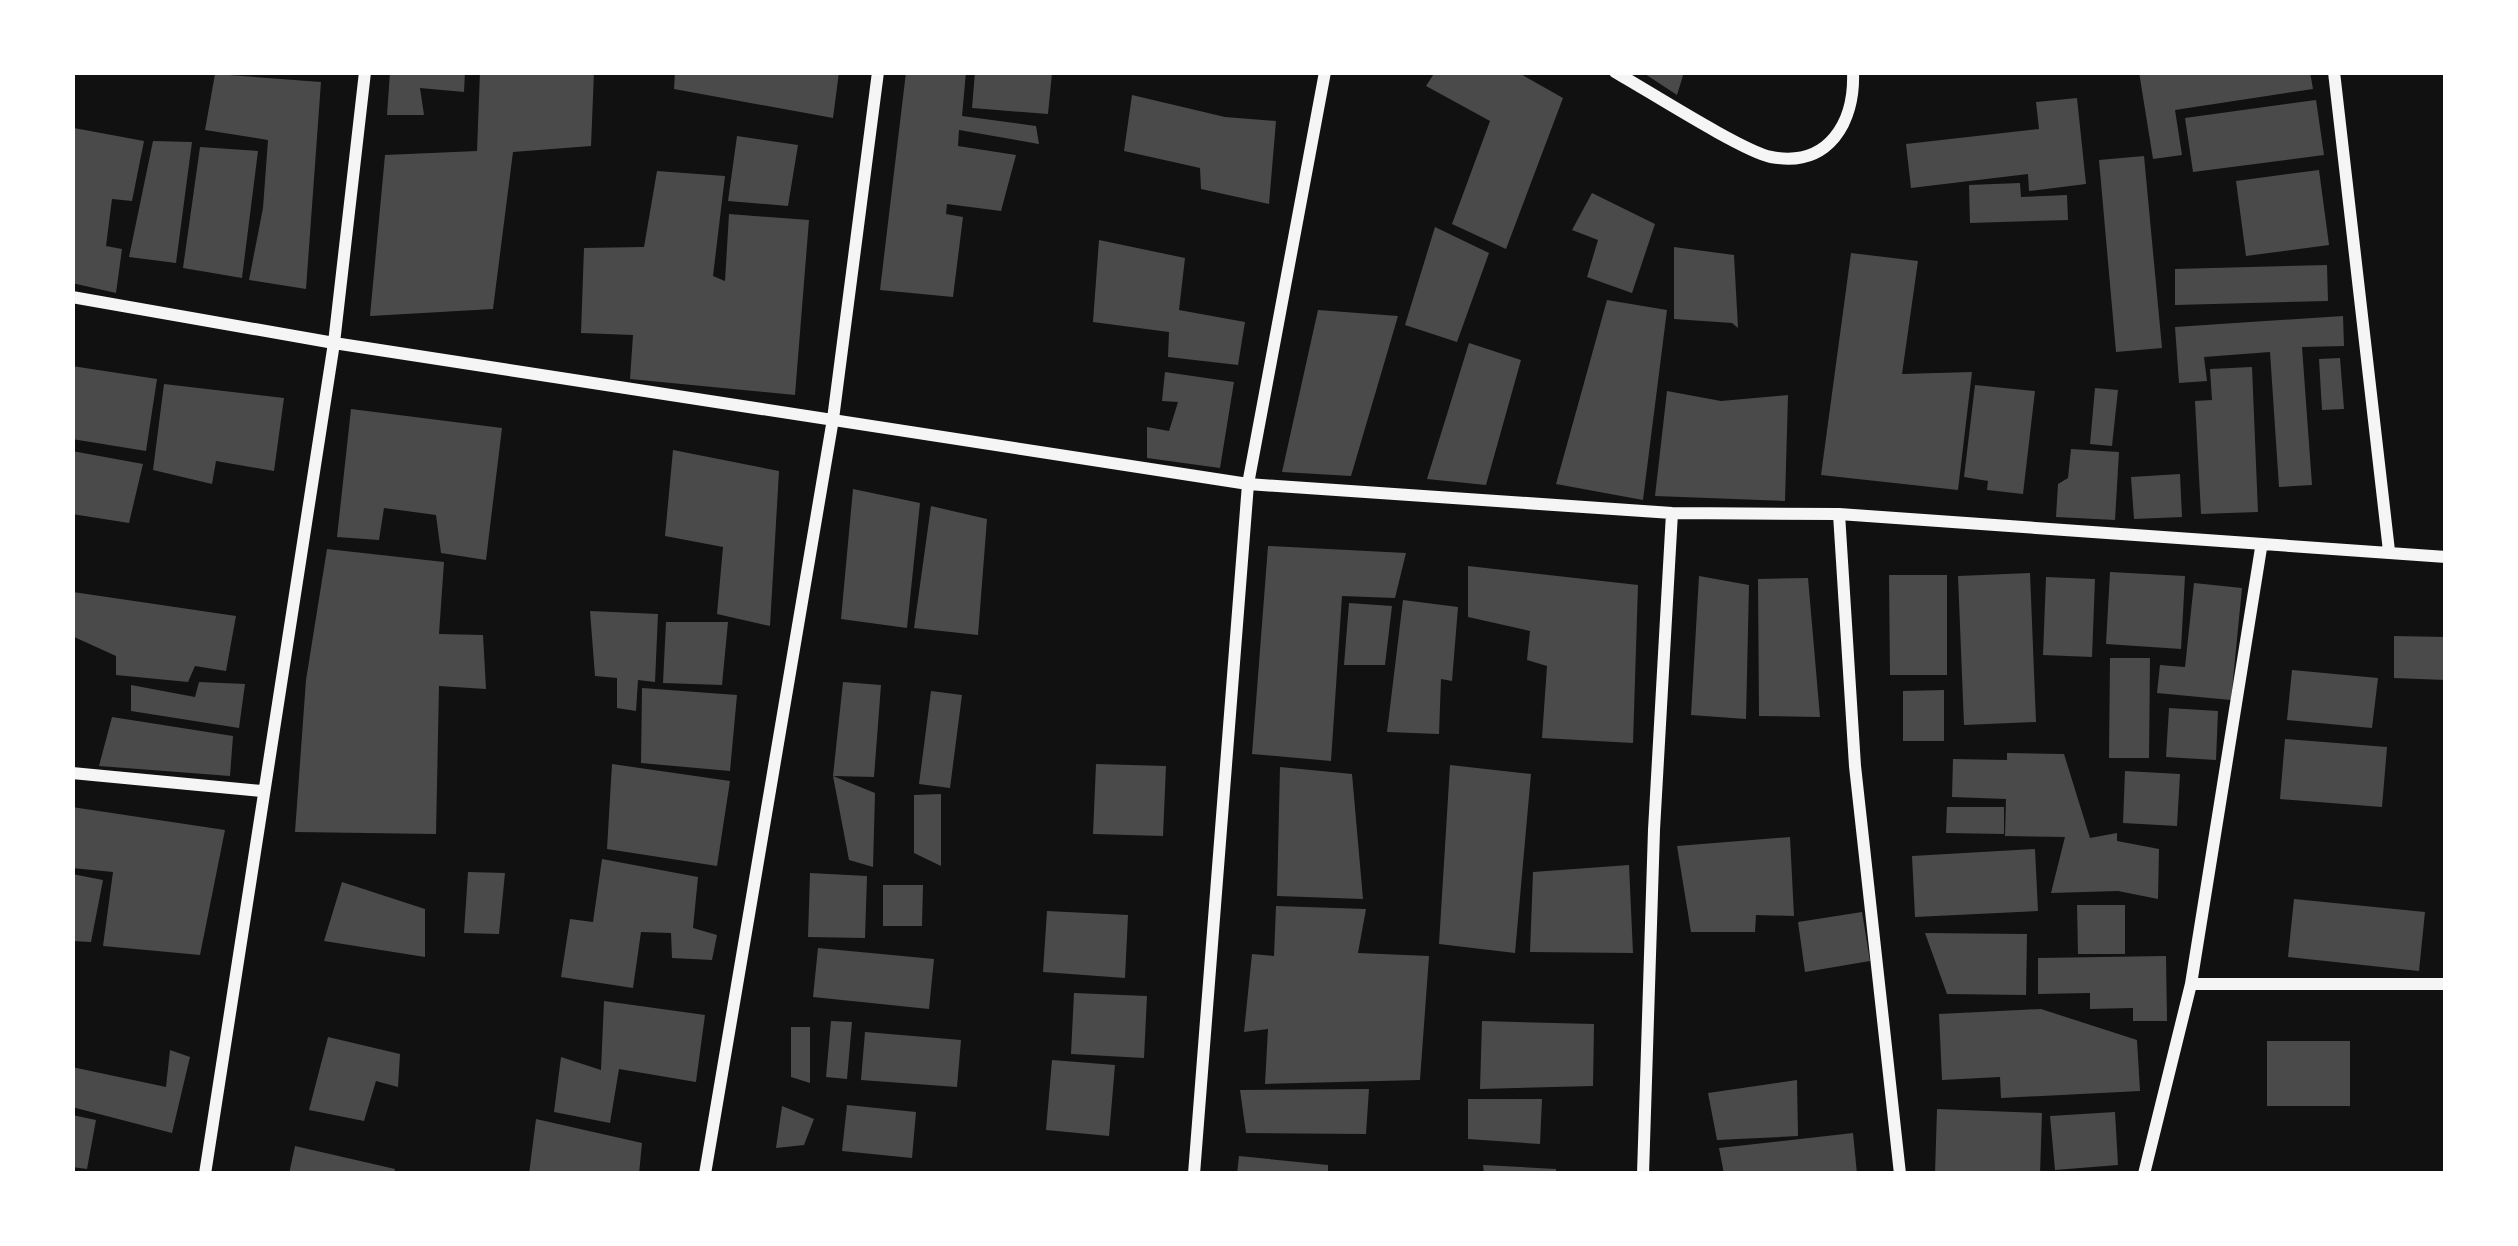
<svg xmlns="http://www.w3.org/2000/svg" width="2518" height="1246" font-family="Montserrat,sans-serif">
	<rect width="100%" height="100%" fill="#111"/>
	<path fill="#4a4a4a" d="M390,72H465L464,92L420,88L424,115H387Z
		M480,72H594L591,146L513,152L493,309L370,316L385,155L477,151Z
		M675,72H839L833,118L674,89Z
		M906,72H966L962,116L1036,126L1039,144L959,130L958,146L1016,155L1001,211L947,204L946,214L963,217L953,297L880,290Z
		M975,72L1052,73L1048,114L972,108Z
		M1435,72H1517L1563,98L1506,249L1452,224L1490,121L1426,86Z
		M1642,72H1684L1677,95Z
		M2139,72H2310L2313,89L2175,110L2182,155L2153,159Z
		M215,74L321,82L306,289L249,280L263,208L268,140L205,130Z
		M1132,95L1225,117L1276,121L1269,204L1201,189L1200,168L1124,151Z
		M2077,98L2086,184L2029,191L2028,174L1911,188L1906,144L2039,129L2036,102Z
		M2316,100L2324,155L2193,172L2185,118Z
		M74,128L144,141L132,201L112,199L106,246L122,249L116,293L72,283Z
		M737,136L798,145L788,206L728,201Z
		M153,141L192,142L176,263L129,257Z
		M200,147L258,151L242,278L183,268Z
		M2144,156L2162,348L2116,352L2099,160Z
		M2319,170L2329,245L2246,256L2236,181Z
		M657,171L725,176L713,276L725,281L729,214L809,220L795,395L630,379L633,335L581,333L584,248L644,247Z
		M2020,183L2021,197L2067,195L2068,220L1970,223L1969,185Z
		M1592,193L1655,224L1632,293L1587,277L1598,240L1572,230Z
		M1435,227L1489,253L1457,342L1405,325Z
		M1099,240L1185,258L1179,310L1245,322L1238,365L1168,357L1169,332L1093,322Z
		M1674,247L1734,255L1738,328L1732,323L1674,319Z
		M1851,253L1918,261L1902,374L1972,372L1958,490L1821,475Z
		M2327,265L2328,301L2175,305V269Z
		M1607,300L1667,310L1643,500L1556,484Z
		M1318,310L1398,316L1351,476L1282,472Z
		M2343,316L2344,346L2302,347L2312,485L2279,487L2270,352L2204,357L2207,381L2179,383L2175,327Z
		M1469,343L1521,360L1486,485L1427,479Z
		M2340,358L2344,409L2322,410L2319,359Z
		M72,366L157,379L146,451L72,439Z
		M2252,367L2258,512L2201,514L2195,401L2212,400L2210,369Z
		M1165,372L1234,382L1220,468L1147,458V427L1169,431L1178,402L1162,401Z
		M164,384L284,398L274,471L216,461L212,484L153,470Z
		M1975,385L2035,391L2023,494L1987,490L1988,481L1964,477Z
		M2095,388L2118,390L2112,446L2090,444Z
		M1667,391L1721,401L1788,395L1785,501L1655,496Z
		M351,409L502,428L486,560L441,553L436,515L384,508L379,540L337,537Z
		M2071,449L2119,452L2115,520L2056,517L2058,484L2068,478Z
		M673,450L779,471L770,626L717,614L723,547L665,536Z
		M72,451L143,464L129,523L72,514Z
		M2180,474L2182,517L2134,519L2131,477Z
		M853,489L920,503L907,628L841,619Z
		M931,506L987,519L978,635L914,628Z
		M1268,546L1406,553L1395,598L1342,596L1331,761L1252,754Z
		M327,549L444,562L439,634L483,635L486,689L439,686L436,834L295,832L306,680Z
		M1468,566L1638,585L1633,743L1542,738L1547,666L1527,660L1530,631L1468,617Z
		M2110,572L2185,576L2181,649L2106,644Z
		M2030,573L2036,722L1964,725L1958,576Z
		M1889,575H1947V675H1890Z
		M1699,576L1749,585L1746,719L1691,715Z
		M2046,577L2095,579L2092,657L2043,655Z
		M1808,578L1820,717L1759,716L1758,579Z
		M2194,583L2242,588L2231,700L2157,693L2160,665L2185,667Z
		M73,592L236,616L226,671L195,666L188,682L116,675V656L72,636Z
		M1403,600L1458,607L1452,681L1441,679L1439,734L1387,732Z
		M1349,603L1392,606L1385,665H1344Z
		M590,611L658,614L655,682L638,680L636,711L617,708V678L595,676Z
		M666,622H728L722,685L663,683Z
		M2394,636L2446,637V680L2394,678Z
		M2110,658H2150L2149,758H2109Z
		M2292,670L2378,678L2372,728L2287,720Z
		M199,682L245,684L239,728L131,711V685L195,697Z
		M843,682L881,685L874,777L833,776L875,793L873,867L849,860L833,776Z
		M642,688L737,695L730,771L641,763Z
		M1944,690V741H1903V691Z
		M931,691L962,695L950,788L919,784Z
		M2169,708L2218,711L2216,760L2166,757Z
		M112,717L233,736L230,776L99,766Z
		M2285,739L2387,747L2382,807L2280,799Z
		M2007,753L2064,754L2090,838L2117,833V841L2159,849L2158,899L2118,891L2051,893L2065,837L2005,836L2006,799L1952,797L1953,759L2007,760Z
		M612,764L730,781L717,866L607,849Z
		M1096,764L1166,766L1163,836L1093,834Z
		M1450,765L1531,774L1515,953L1439,944Z
		M1280,767L1352,774L1363,899L1277,896Z
		M2125,771L2180,774L2177,826L2123,823Z
		M941,794V866L914,853V795Z
		M72,807L225,830L200,955L103,946L113,872L72,868Z
		M1947,807H2004V834L1946,833Z
		M1790,837L1794,916L1756,915L1755,932H1691L1677,846Z
		M2035,849L2038,911L1915,917L1912,856Z
		M602,859L698,877L693,928L717,935L712,960L672,958L671,933L641,932L633,988L561,977L570,919L593,922Z
		M1629,865L1633,953L1530,952L1533,872Z
		M468,872L505,873L499,934L464,933Z
		M810,873L867,876L865,938L808,937Z
		M72,874L103,880L91,942L72,941Z
		M342,882L425,909V957L324,941Z
		M883,885H923L922,926H883Z
		M2294,899L2425,912L2419,971L2288,957Z
		M2077,905H2125V954H2078Z
		M1276,906L1366,909L1358,953L1429,956L1420,1080L1265,1084L1268,1029L1244,1032L1252,954L1274,956Z
		M1047,911L1128,915L1125,978L1043,972Z
		M1862,912L1870,961L1805,972L1798,922Z
		M1925,933L2027,934L2026,995L1947,994Z
		M818,948L934,959L929,1009L813,997Z
		M2166,956L2167,1021H2133V1008L2090,1009V993L2038,994V958Z
		M1074,993L1147,996L1144,1058L1071,1054Z
		M604,1001L705,1015L696,1082L619,1069L610,1123L554,1112L561,1057L601,1070Z
		M2041,1009L2137,1040L2140,1091L2001,1098L2000,1077L1942,1080L1939,1014Z
		M831,1021L852,1022L847,1079L826,1077Z
		M1482,1021L1594,1024L1593,1086L1480,1089Z
		M791,1027H810V1083L791,1077Z
		M865,1032L961,1040L957,1087L861,1080Z
		M328,1037L400,1054L398,1087L376,1081L364,1121L309,1110Z
		M2267,1041H2350V1106H2267Z
		M170,1050L190,1057L172,1133L72,1107V1067L166,1087Z
		M1052,1060L1115,1065L1109,1136L1046,1130Z
		M1797,1080L1798,1136L1717,1140L1708,1093Z
		M1369,1089L1366,1134L1246,1133L1240,1090Z
		M1468,1099H1542L1540,1144L1468,1139Z
		M847,1105L916,1112L912,1158L842,1151Z
		M782,1106L814,1119L804,1145L776,1148Z
		M1937,1109L2042,1113L2040,1174H1935Z
		M2115,1112L2118,1165L2055,1170L2050,1116Z
		M72,1115L96,1120L87,1169L72,1167Z
		M536,1119L642,1143L639,1174H529Z
		M1853,1133L1857,1174H1724L1719,1148Z
		M295,1146L395,1169L394,1174H289Z
		M1239,1156L1328,1165V1174H1237Z
		M1483,1165L1556,1169V1174H1484Z"/>
	<g fill="none" stroke-linecap="round" stroke-linejoin="round">
		<path stroke="#f5f5f5" stroke-width="12" d="M1615,72C1647,90 1742,151 1771,157C1829,168 1855,122 1853,72
			M2334,72L2389,551
			M72,297L334,343L1248,484L1672,513L1839,514L2446,557
			M1839,514L1855,766L1900,1174
			M72,773L261,791
			M2191,984H2446
			M205,1174L334,343L365,72
			M705,1174L833,419L878,72
			M1194,1174L1248,484L1325,72
			M1643,1174L1654,830L1672,513
			M2144,1174L2191,984L2261,548"/>
	</g>
	<rect width="2518" height="1246" fill="none" stroke="#ffffff" stroke-width="150"/>
</svg>
